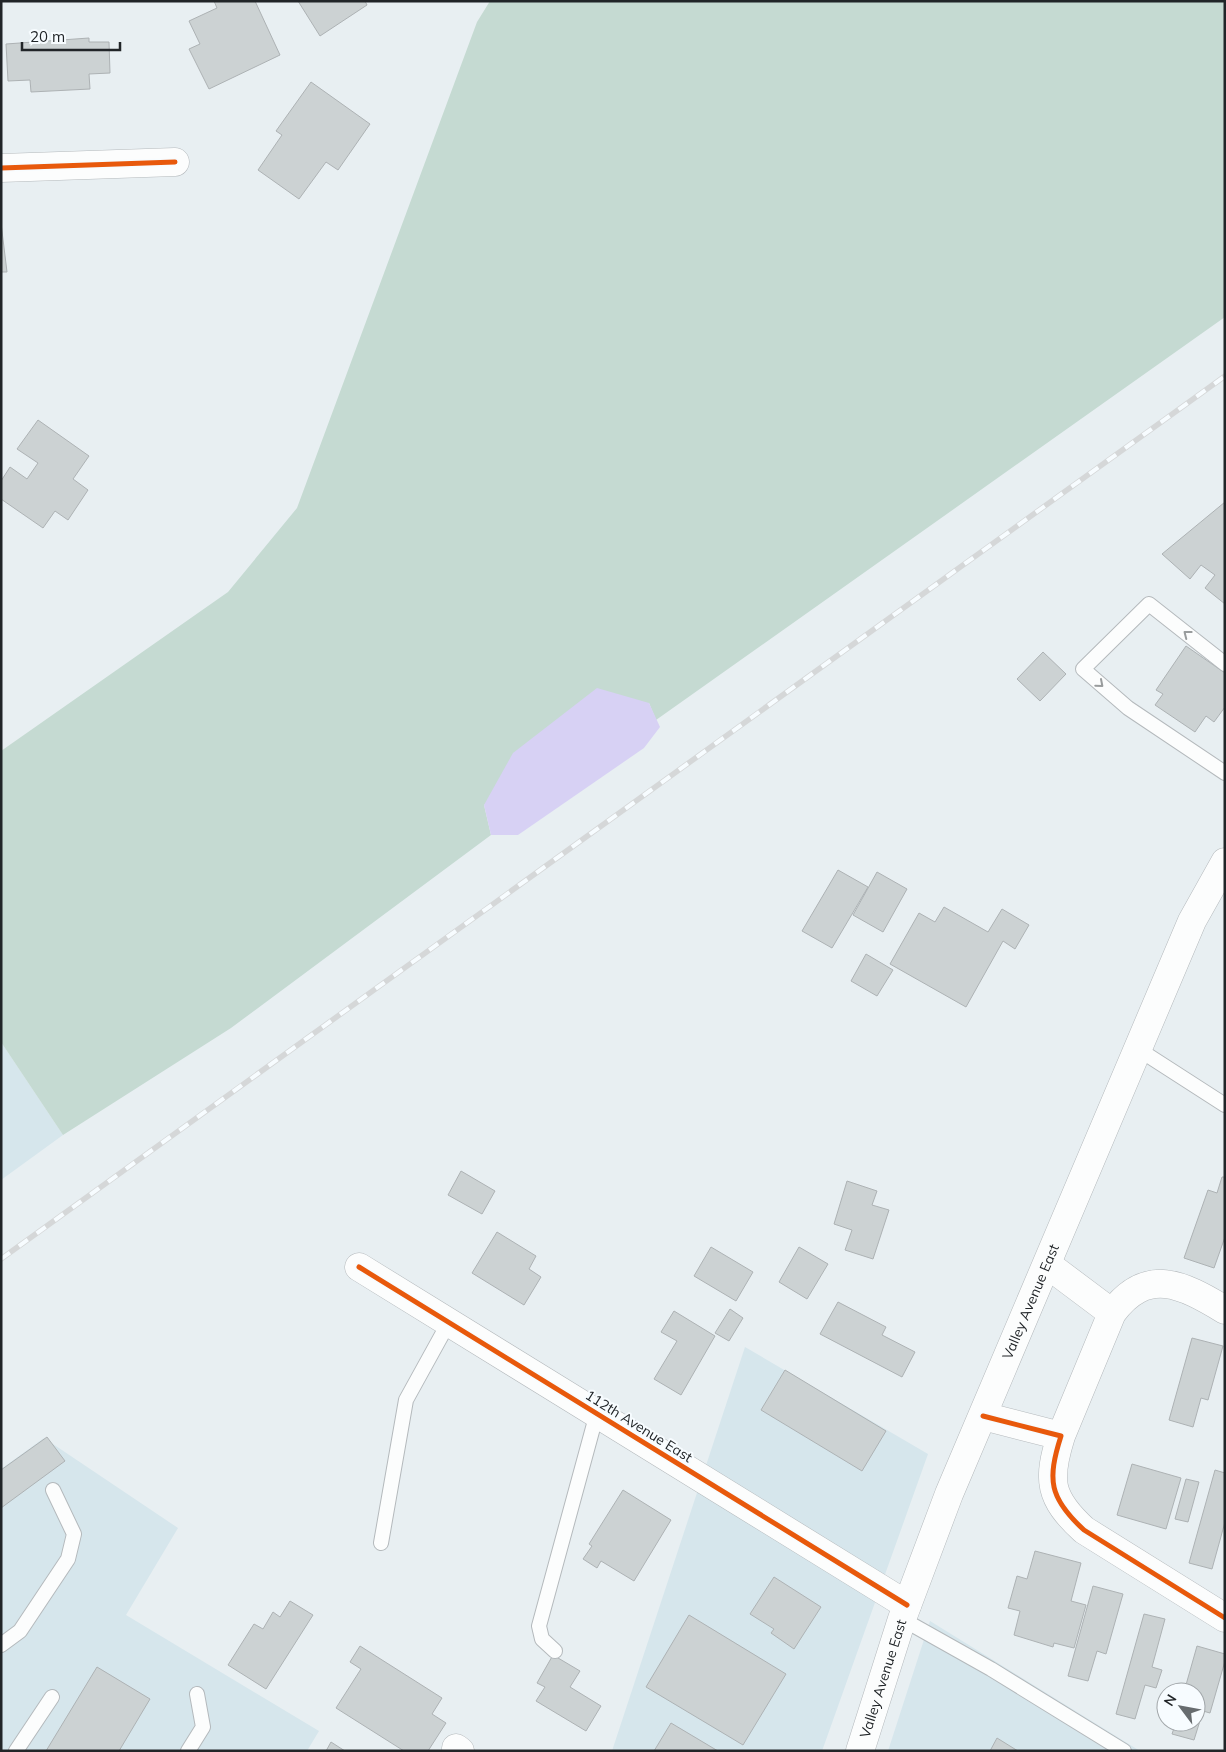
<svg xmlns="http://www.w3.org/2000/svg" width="1226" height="1752" font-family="Mulish,sans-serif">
	<rect width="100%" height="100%" fill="#e8eff2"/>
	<path fill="#d6e6ec" d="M1,1042L63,1135L1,1180Z
		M745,1347L928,1454L822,1751H612Z
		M44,1438L178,1528L126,1615L319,1731L307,1751H1V1469Z
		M930,1621L1140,1751H888Z"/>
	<path fill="#c5dad2" d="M490,1H1225V317L656,720L649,703L484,805L491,835L231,1028L63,1135L1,1042V751L228,592L297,508L477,22Z"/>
	<path fill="#d7d1f4" d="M597,688L649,703L660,727L644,748L518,835H491L484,805L513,753Z"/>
	<path fill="#ccd2d3" stroke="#adb2b4" d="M214,1H255L280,55L209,89L189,49L200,44L189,21L217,8Z
		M298,1H365L367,5L320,36Z
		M89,38V42H109L110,73L89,74L90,89L31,92L30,80L8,81L6,44Z
		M311,82L370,124L338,170L326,162L299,199L258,170L282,135L276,131Z
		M1,223L7,272H1Z
		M38,420L89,456L73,479L88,490L68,520L55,511L43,528L1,499V481L10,467L27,479L38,463L17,449Z
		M1225,502V604L1205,588L1215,575L1201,565L1190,579L1162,554Z
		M1186,646L1225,673V707L1214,722L1206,716L1195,732L1155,705L1163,694L1156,690Z
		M1043,652L1066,674L1040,701L1017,679Z
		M838,870L868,887L832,948L802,931Z
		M877,872L907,889L883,932L853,915Z
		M944,907L988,932L1002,909L1029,925L1015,949L1003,941L966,1007L890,964L919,913L935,922Z
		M866,954L893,970L877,996L851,981Z
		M461,1171L495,1191L482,1214L448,1195Z
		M1222,1177H1225V1237L1214,1268L1184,1258L1208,1190L1217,1193Z
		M847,1181L877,1191L872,1205L889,1210L873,1259L845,1250L852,1230L834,1224Z
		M497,1232L536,1256L529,1269L541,1277L524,1305L472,1273Z
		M711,1247L753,1272L736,1301L694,1276Z
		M799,1247L828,1264L807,1299L779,1282Z
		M838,1302L886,1327L882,1335L915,1352L902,1377L820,1334Z
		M730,1309L743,1318L729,1341L715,1333Z
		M674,1311L715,1336L681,1395L654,1379L677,1341L661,1332Z
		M1192,1338L1223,1346L1208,1400L1201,1398L1193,1427L1169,1420Z
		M785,1370L886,1431L862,1471L761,1410Z
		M47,1437L65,1461L1,1508V1470Z
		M1132,1464L1181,1478L1166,1529L1117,1515Z
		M1215,1470L1225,1473V1522L1212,1569L1189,1563Z
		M1186,1479L1199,1482L1188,1522L1175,1519Z
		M623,1490L671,1520L634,1581L601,1561L597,1568L583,1559L592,1546L589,1544Z
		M1035,1551L1081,1563L1071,1601L1086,1605L1074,1648L1054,1643L1053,1647L1014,1635L1020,1611L1008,1608L1017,1576L1027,1579Z
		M774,1577L821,1607L794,1649L771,1633L774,1629L750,1614Z
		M1093,1586L1123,1594L1106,1654L1097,1651L1088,1681L1068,1676Z
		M290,1601L313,1615L266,1689L228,1665L254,1624L263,1629L273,1612L280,1617Z
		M1144,1614L1165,1619L1152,1667L1162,1670L1156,1688L1145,1685L1135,1719L1116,1714Z
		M689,1615L786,1674L743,1745L646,1687Z
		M360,1646L442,1698L432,1714L446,1723L428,1751H404L336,1708L361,1669L350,1662Z
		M1197,1646L1225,1654V1661L1210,1713L1203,1711L1194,1740L1172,1734L1176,1722H1196V1692H1184Z
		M553,1655L580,1671L570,1687L601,1706L586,1731L536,1701L545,1687L537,1683Z
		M97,1667L150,1699L119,1751H46Z
		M671,1723L718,1751H654Z
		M997,1738L1018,1751H990Z
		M331,1742L345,1751H326Z"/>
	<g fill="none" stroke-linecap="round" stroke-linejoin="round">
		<g stroke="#b4b9bc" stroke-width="16">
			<path id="service" d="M1225,664L1149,604L1083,669L1128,708L1225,773
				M1138,1049L1225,1105
				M381,1543L406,1400L449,1322
				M902,1619L991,1669L1124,1751
				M1,1645L20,1631L68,1559L74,1534L53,1490
				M555,1651L542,1639L539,1626L597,1413
				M16,1751L52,1697
				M188,1751L203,1727L197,1694"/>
		</g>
		<g stroke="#b4b9bc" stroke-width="29">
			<path id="minor" d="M1,168L175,162
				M1048,1265L1112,1313C1147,1266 1182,1284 1225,1310
				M359,1267L907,1605
				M983,1416L1061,1436C1047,1480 1049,1498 1084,1530L1225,1618
				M1061,1436L1112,1313
				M456,1748L460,1751"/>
		</g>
		<g stroke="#b4b9bc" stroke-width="29">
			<g id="secondary">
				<path id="s1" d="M860,1751L902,1619L949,1494L1192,921L1225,862"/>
			</g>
		</g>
		<use href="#service" stroke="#fcfdfd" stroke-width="14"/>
		<use href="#minor" stroke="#fcfdfd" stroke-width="28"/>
		<use href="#secondary" stroke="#fcfdfd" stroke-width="28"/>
		<g stroke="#d5d7d8" stroke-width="5.5">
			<path id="rail" d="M1,1259L1225,376"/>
		</g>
		<use href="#rail" stroke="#f7fcff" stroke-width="4" stroke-dasharray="11" stroke-linecap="butt"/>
		<g stroke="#f7fcff" stroke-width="8">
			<path id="cycleway" d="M1,168L175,162
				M359,1267L907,1605
				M983,1416L1061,1436C1047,1480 1049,1498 1084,1530L1225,1618"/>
		</g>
		<use href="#cycleway" stroke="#e8590c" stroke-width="5"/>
	</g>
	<defs><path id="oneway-chevron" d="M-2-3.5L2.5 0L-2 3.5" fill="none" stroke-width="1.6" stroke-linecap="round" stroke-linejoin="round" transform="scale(1.25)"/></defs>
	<g stroke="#999c9d">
		<use href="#oneway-chevron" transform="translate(1187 634) rotate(-142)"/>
		<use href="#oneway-chevron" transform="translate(1100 684) rotate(41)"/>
	</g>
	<g text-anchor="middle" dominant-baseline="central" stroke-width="4" stroke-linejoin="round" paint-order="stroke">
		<g font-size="14" fill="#212528" stroke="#f7fcff">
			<text stroke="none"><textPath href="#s1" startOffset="481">Valley Avenue East</textPath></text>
			<text transform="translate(639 1426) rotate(32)">112th Avenue East</text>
			<text stroke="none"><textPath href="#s1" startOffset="76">Valley Avenue East</textPath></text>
		</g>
	</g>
	<rect width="1226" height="1752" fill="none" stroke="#212528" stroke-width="5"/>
	<g transform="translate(1181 1707) rotate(302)"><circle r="24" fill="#f7fcff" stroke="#a1a6a9"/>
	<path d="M0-4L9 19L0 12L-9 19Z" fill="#676c6f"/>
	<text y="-8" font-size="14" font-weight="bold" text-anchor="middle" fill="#212528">N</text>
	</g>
	<path d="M22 42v8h98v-8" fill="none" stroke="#212528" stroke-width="2.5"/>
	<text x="30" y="42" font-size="15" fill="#212528" stroke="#f7fcff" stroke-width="4" paint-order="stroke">20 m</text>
</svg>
